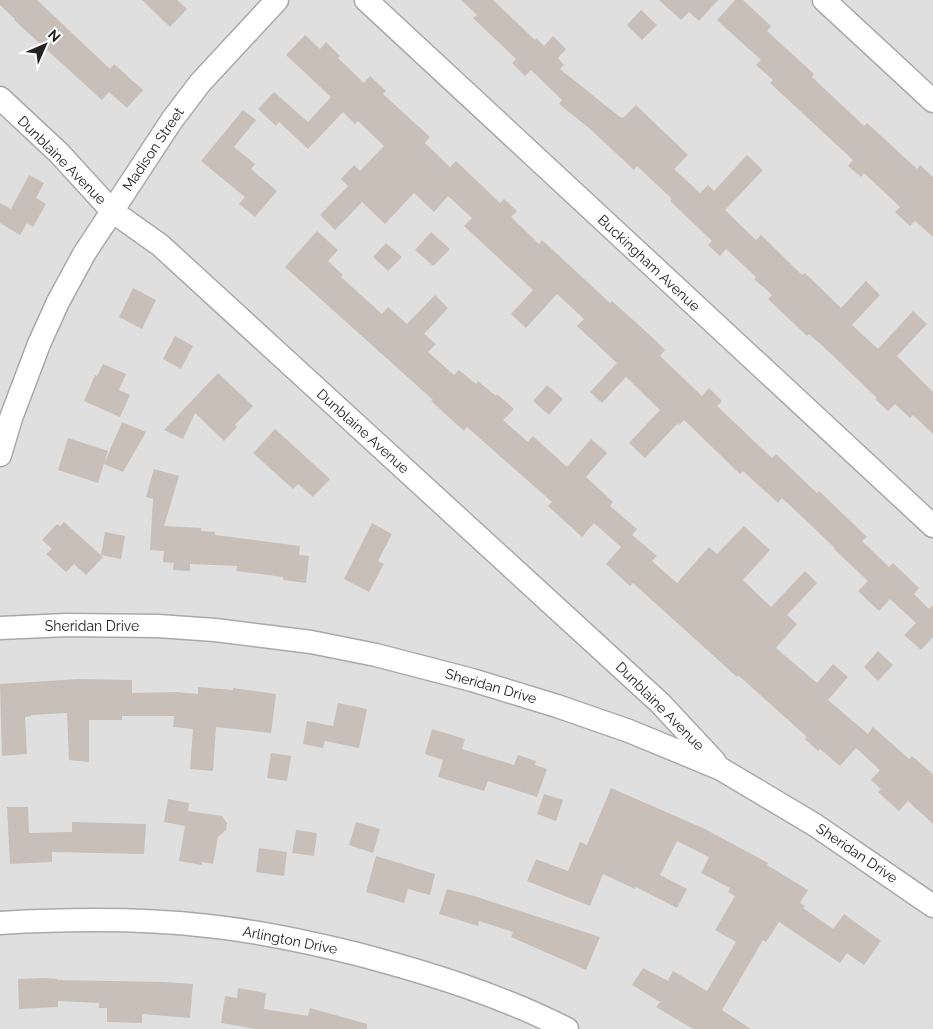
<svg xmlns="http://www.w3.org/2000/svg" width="933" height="1029" font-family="Raleway,sans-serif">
	<rect width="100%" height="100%" fill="#f2efe9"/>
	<path fill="#e0dfdf" d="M0,0H933V1029H0Z"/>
	<path fill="#c7bfb8" d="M0,0H37L110,69L114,64L143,90L127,108L109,92L102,100L14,20L15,19L0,5Z
		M142,0H177L187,9L170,27Z
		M461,0H493L535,40L536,38L544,46L553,36L566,49L558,58L564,65L560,69L620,117L623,118L636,105L688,155L674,169L700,193L708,185L714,191L747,155L763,170L725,210L756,240L761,235L802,275L805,273L841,308L866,281L880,295L852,325L878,349L913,311L927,324L897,356L933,392V434L913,415L910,418L895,404L888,411L875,399L877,398L828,351L809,334L807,336L768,299L772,295L754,279L756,277L726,249L720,256L708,245L712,241L670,201L672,199L637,166L634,170L589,128L559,104L562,100L531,70L525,76L512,63L516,59L473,18L477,15Z
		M659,0H718L699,21L689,12L681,20Z
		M735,0H743L771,26L767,31L814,74L812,77L864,126L867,123L917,169L920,165L933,177V237L915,221L910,226L895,212L900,207L864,173L861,177L848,166L853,160L770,83L773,80L756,65L761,60L717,20Z
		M641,10L657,25L642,40L627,25Z
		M305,35L320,49L326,42L340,56L338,58L364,83L370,76L386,91L383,94L430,137L425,143L450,167L456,161L500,203L504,199L517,211L511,217L539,244L542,240L610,303L612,301L653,338L665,350L660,356L702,396L709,388L722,401L717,406L772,458L776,454L817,493L819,491L867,537L862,541L889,567L893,563L919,588L914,594L929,609L933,605V637L921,650L904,635L916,623L890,599L879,611L858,591L868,581L834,549L835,548L782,498L778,503L743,471L740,474L684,420L679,425L678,423L645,458L629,443L660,410L626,377L602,403L590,392L617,363L577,326L584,319L557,294L526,328L511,314L533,290L464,226L472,218L448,196L434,212L414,193L385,224L362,202L335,230L320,215L348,186L341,179L354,165L360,171L384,146L358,121L355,124L343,112L308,149L279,122L276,126L258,109L274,92L308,122L331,97L286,55Z
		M243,110L256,120L234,147L255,164L251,169L277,191L255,217L239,204L245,197L201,161Z
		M29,175L44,183L36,198L46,204L33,227L27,223L20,235L0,223V203L11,209Z
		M317,231L338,250L328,261L343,275L341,277L382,314L388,307L407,324L435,295L448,308L424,334L436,344L428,352L454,375L459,370L476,384L478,381L496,396L497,394L514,409L503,420L528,442L533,436L567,467L591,439L607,453L586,477L613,502L610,506L637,529L632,535L657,556L652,561L677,583L709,547L717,554L744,526L770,550L743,580L771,607L805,571L817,583L787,615L797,624L776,648L817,683L833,664L848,677L828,700L868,734L873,727L909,759L912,756L933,774V824L908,801L899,811L878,792L881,789L871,780L880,770L856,748L840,766L820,749L818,751L805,739L807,737L738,675L737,677L633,583L630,586L606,564L621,547L594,523L582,537L548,506L552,502L467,427L464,431L431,401L433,400L285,267Z
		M431,232L450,249L433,266L415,250Z
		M386,243L402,257L388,271L373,257Z
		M133,288L156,300L142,329L119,317Z
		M175,336L193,346L181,369L163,359Z
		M103,364L126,374L119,390L130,395L120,417L84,401L95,375L97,376Z
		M218,373L253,406L235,425L237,427L224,441L195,413L183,439L164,430Z
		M547,385L563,399L549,415L533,401Z
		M122,422L146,432L123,472L104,464Z
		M275,429L330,479L313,497L298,484L293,489L253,453Z
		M68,438L108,451L98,483L58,470Z
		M154,469L179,476L164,526L201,528V531L215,532V535L300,546L299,555L309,556L306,583L283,580V577L236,571L237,566L190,564V571L173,570L174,563L163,562L164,551L150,550L153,499L146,497Z
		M64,522L103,557L86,575L74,564L66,572L46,554L52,549L42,540L57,524L60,526Z
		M372,523L392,534L378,561L384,564L369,592L344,579Z
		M105,532L125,536L121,559L101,555Z
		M878,651L893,665L878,681L864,667Z
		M79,679L132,680V693L176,692L198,694V687L233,690V688L276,694L271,733L216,727L213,771L190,769L193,729L173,727L174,716H122V720H89V762L69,760L67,713L31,715V716L25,717L27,754L2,756L0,684Z
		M338,703L367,709L359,748L325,741L323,748L303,744L307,721L333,726Z
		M432,729L465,739L462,749L514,765L518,755L536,761L535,765L547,769L537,797L488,781L484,791L438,777L443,760L425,754Z
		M271,753L291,756L287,781L267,778Z
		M611,788L705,829L768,863L767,865L808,890L800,903L805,906L803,908L833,929L844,914L881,941L864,965L847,953L840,963L779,922L766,942L763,940L722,1010L751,1029H693L656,1007L660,1002L632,985L643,968L668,981L673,971L707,991L736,942L715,930L735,896L728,892L730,888L701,873L709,857L677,841L660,875L687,889L677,908L636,887L635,889L603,874L590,906L527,881L536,859L568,871L580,842L587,845Z
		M544,794L563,800L556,821L537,814Z
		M168,799L189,803L188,811L222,816L227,823L226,830L218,837L213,864L202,862V865L179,861L185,826L164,822Z
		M7,807H28L29,833L72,832V822L146,824L144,854L52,852V862L10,864Z
		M356,822L380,829L373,853L349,845Z
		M296,830L317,833L314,856L292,853Z
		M259,848L287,852L284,876L256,872Z
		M376,856L435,874L430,895L408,889L404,903L366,892Z
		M447,889L474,896L600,937L586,970L511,937L513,932L479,921L478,926L439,914Z
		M44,978L57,979V980L164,982L193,984L190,1018L142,1014V1023L107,1022V1008H99V1003L58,1001V1007L19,1009L18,979Z
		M238,988L266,993L264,1009L308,1016L310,1008L367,1024V1029H256L221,1023L225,996L237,998Z"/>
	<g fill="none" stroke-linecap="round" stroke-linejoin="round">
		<g stroke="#a9a9a9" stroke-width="25">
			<path id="minor" d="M366,0L933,526
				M824,0L933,101
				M0,98L59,153L112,211L160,245L660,703L715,762
				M0,455L11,418L39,344L58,302L84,254L172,120L200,83L277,0
				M0,628L67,625L158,626L215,630L311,642L376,655L472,680L557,706L629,731L721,769L815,825L933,906
				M0,923C69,919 139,918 208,926C258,931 308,942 357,954C429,973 500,995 567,1029"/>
		</g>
		<use href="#minor" stroke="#fff" stroke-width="22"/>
	</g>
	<g text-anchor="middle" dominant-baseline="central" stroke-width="4" stroke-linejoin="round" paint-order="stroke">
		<g font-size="14" fill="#222" stroke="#fff">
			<text transform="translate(153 149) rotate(-56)">Madison Street</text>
			<text transform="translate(62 160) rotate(45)">Dunblaine Avenue</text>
			<text transform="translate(649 263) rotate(43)">Buckingham Avenue</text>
			<text transform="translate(363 431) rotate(42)">Dunblaine Avenue</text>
			<text x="92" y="626">Sheridan Drive</text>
			<text transform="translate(491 686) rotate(16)">Sheridan Drive</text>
			<text transform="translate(660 706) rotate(45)">Dunblaine Avenue</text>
			<text transform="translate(857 853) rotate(34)">Sheridan Drive</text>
			<text transform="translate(290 940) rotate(11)">Arlington Drive</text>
		</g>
	</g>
	<g transform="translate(45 45) rotate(45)" stroke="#ffffff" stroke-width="4" paint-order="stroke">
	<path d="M0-4L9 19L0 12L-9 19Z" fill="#222222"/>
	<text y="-8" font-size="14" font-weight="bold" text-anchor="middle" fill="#222222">N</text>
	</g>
</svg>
